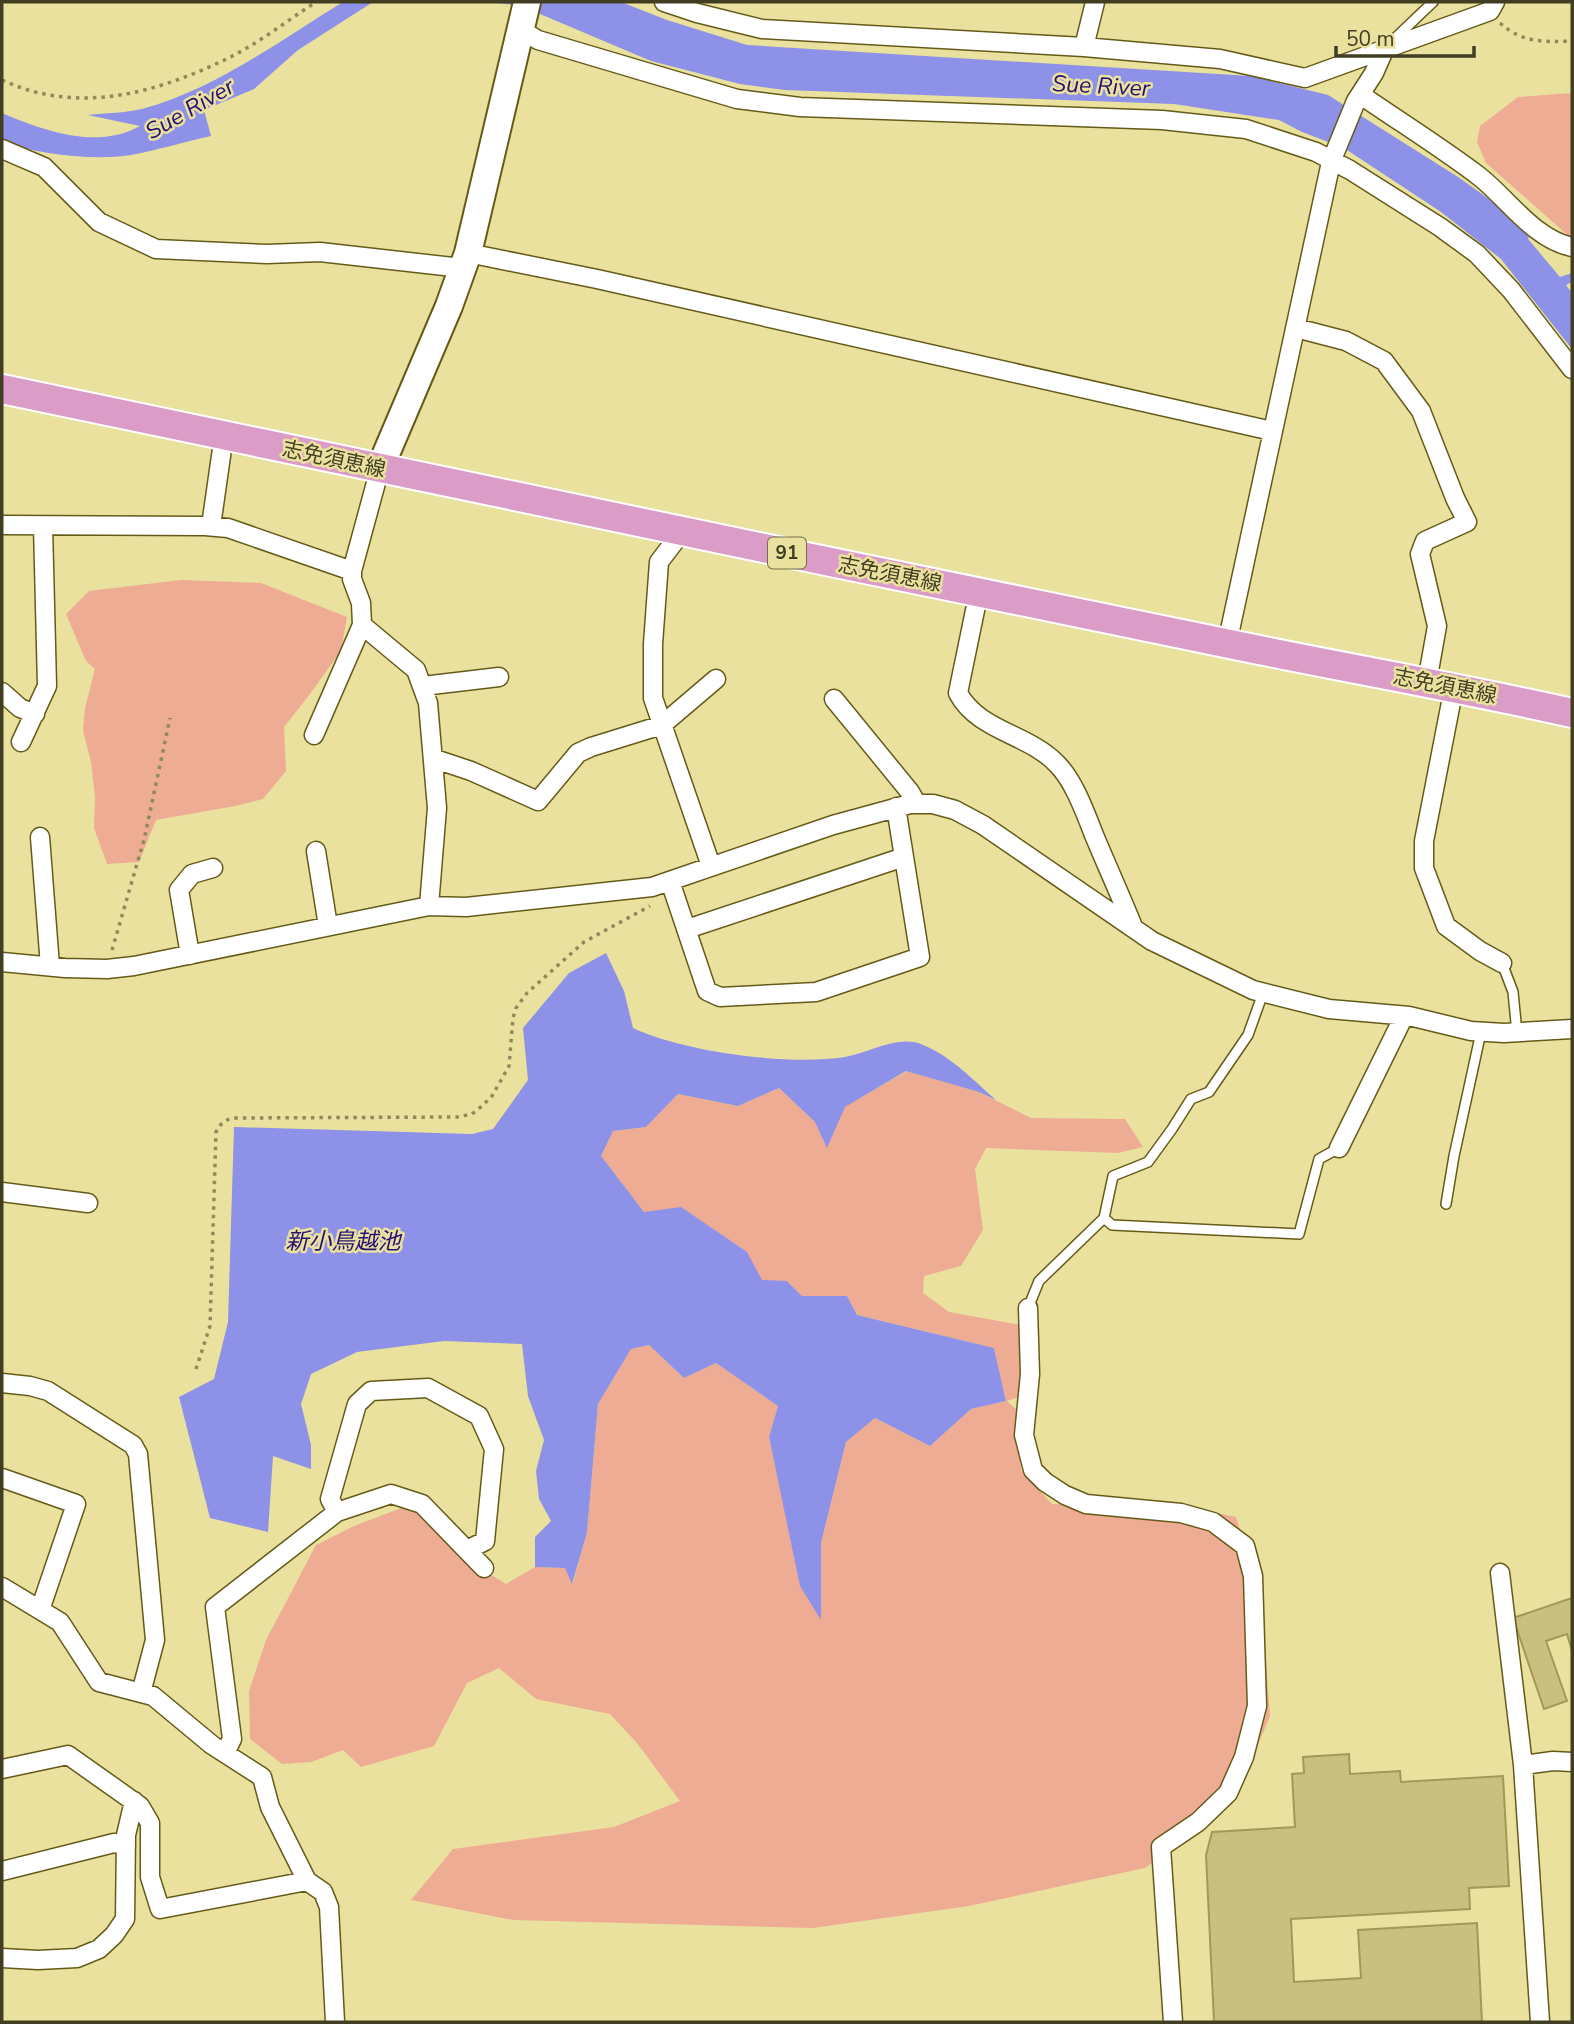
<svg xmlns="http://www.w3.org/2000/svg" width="1574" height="2024" font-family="'Nunito Sans','Noto Sans JP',sans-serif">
	<rect width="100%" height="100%" fill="#eae19f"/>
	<path fill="#efac94" d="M1572,93V239L1486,163L1477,142L1480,126L1518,97Z
		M181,580L261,583L347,617L341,651L307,698L284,727L286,771L263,799L235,806L156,820L139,862L107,864L94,828L95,797L91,762L83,731L85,708L95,669L86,661L66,614L89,591Z
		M907,1071L979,1092L1031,1118L1125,1119L1143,1147L1118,1153L986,1148L975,1169L983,1230L961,1266L924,1276L923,1293L949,1312L1021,1325L1019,1397L1007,1401L1017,1410L1021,1470L1052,1504L1154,1500L1236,1517L1262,1606L1270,1716L1233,1804L1145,1868L969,1906L813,1928L513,1920L411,1900L453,1849L614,1827L680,1801L637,1743L610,1714L536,1699L499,1668L467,1683L434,1746L361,1767L343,1750L311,1762L282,1764L250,1739L249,1691L266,1640L316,1545L354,1526L404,1507L429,1514L462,1557L506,1584L535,1567L565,1568L573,1583L587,1533L598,1404L631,1349L649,1345L684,1378L716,1363L778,1406L769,1438L782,1497L820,1619L821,1543L846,1442L875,1418L930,1446L971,1409L1006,1401L994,1348L857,1315L847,1296H802L787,1281H762L747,1252L644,1212L600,1156L613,1131L646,1127L678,1094L738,1106L779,1088L815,1122L827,1147L844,1107Z"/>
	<path fill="#8d91e7" d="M343,2H373L298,50L254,89L204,110L211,136C184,142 158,150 131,155C91,161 39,154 2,142V113C44,131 97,150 140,126L88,115C106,113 125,113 142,109C216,89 279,41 343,2Z
		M489,2H621L667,20L747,45L1250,76L1328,95L1458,177L1496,204L1529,237L1528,239L1560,277L1572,273V282L1566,285L1572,293V349L1501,259L1441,212L1344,148L1302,132L1279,120L1174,104L785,90L740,84L651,61L533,11L515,5Z
		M606,953L624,991L633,1028C683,1052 791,1066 845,1057C869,1053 899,1034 923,1045C951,1056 974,1081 996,1100L979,1092L906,1071L845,1107L827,1148L815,1122L779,1088L738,1106L678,1094L646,1127L613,1131L601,1156L644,1212L681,1207L747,1252L762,1280L787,1281L802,1296H847L857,1315L994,1348L1006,1401L971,1409L930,1446L875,1418L846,1442L821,1543V1620L800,1586L769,1437L778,1406L716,1363L684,1378L649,1345L631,1349L598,1404L587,1533L572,1584L565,1568L535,1567V1537L551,1521L539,1499L536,1471L544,1440L528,1396L522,1344L444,1341L357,1352L311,1374L301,1404L311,1445V1469L273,1456L268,1532L210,1518L179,1397L214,1379L228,1322L234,1127L472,1134L493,1129L528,1080L523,1028L569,973Z"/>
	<path fill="#c9c07f" stroke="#a19859" stroke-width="2" d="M1572,1598V1651L1567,1634L1546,1641L1567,1701L1544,1709L1513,1618Z
		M1349,1754L1350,1774L1400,1771L1401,1782L1503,1776L1509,1886L1469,1888L1470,1909L1291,1919L1294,1982L1361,1978L1358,1930L1477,1923L1482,2022H1214L1206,1855L1212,1832L1295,1827L1292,1774L1304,1773L1303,1757Z"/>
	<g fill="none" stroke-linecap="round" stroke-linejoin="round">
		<g stroke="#655b19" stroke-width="12">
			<path id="lane" d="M1389,44L1433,2
				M1502,963L1513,992L1517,1033
				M1263,993L1248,1035L1209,1092L1191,1099L1172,1129L1148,1162L1113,1176L1104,1218L1112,1225L1299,1234L1319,1159L1339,1148
				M1446,1204L1454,1156L1481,1032
				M1028,1308L1039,1281L1104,1218"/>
		</g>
		<g stroke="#655b19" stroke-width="21">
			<path id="street" d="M664,2L697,13L762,29L1084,47L1220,59L1305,78L1490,11L1495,2
				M521,30L538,40L737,99L800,107L1162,120L1246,129L1316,152L1350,170L1440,227L1477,254L1511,290L1572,369
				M1084,47L1095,2
				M1361,95C1400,122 1442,148 1480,177C1509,200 1534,239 1572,247
				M2,149L44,167L99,222L156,249L267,254L320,252L462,268
				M468,253L597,279L1272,431
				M1296,328L1346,341L1384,361L1421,411L1455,498L1467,522L1425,541L1420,554L1437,626L1427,682
				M380,468L352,571V579L361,603L362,625L416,670L428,703L437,808L429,906
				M2,525L205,526L228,528L352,571
				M211,526L224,435
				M681,533L659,562L653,644V698L711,866
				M979,591L958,693C978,731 1029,734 1057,764C1074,781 1085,812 1094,835C1107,866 1121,897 1134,929
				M1227,644L1331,162L1356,101L1374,73L1385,48
				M423,686L499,677
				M1454,687L1424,841V868L1446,926L1480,951L1502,963
				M2,692L20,708L35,714
				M834,699L910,792L917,804
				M314,735L362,625
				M21,742L47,686L43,526
				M435,759L471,771L538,801L578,753L591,747L662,725L716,679
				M40,837L50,966
				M316,851L328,926
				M670,881L707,991L720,997L816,992L920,957L896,807
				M687,929L904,857
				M190,955L179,890L192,874L213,868
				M2,962L65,968L107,969L134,966L429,906L466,907L652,887L833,825L910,804H933L955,810L983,825L1152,941L1253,990L1329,1009L1409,1016L1471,1031L1504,1033L1572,1029
				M1339,1148L1404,1016
				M2,1192L88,1203
				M1028,1308L1030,1374L1024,1435L1033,1470L1045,1482L1065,1495L1086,1504L1181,1513L1213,1522L1245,1546L1253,1576L1257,1706L1244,1757L1228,1793L1198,1822L1161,1847L1173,2022
				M2,1383L30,1386L48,1391L133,1445L138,1454L155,1640L141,1693
				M2,1478L76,1504L40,1610
				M337,1512L330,1499L357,1404L371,1391L428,1388L479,1416L494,1449L485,1541L467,1550
				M1500,1573L1523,1765
				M2,1587L60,1622L99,1682L153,1696L212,1745L262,1777L270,1807L307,1881L323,1892L329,1907L335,2022
				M225,1753L232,1739L215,1607L337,1512L391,1494L422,1504L484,1568
				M2,1769L68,1755L140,1806L150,1823V1877L160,1909L307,1881
				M2,1871L114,1843L126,1845
				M2,1958L38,1960L77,1958L99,1949L114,1935L125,1919L126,1835L134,1801
				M1540,2022L1523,1765L1553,1761L1572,1762"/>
		</g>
		<g stroke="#655b19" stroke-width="30">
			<path id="secondary" d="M380,468L449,306L468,253L527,2"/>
		</g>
		<g stroke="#fff" stroke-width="32">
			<path id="primary" d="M2,389C409,474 817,560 1225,643C1340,667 1457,687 1572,713"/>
		</g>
		<path stroke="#90895c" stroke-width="3.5" stroke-dasharray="3.5 5" stroke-linecap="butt" d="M1500,23C1522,43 1544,42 1572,41
			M2,80C75,114 150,95 220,62C254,47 285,22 316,2
			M112,950L144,840L170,718
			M196,1369L210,1326L216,1132C221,1122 226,1119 236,1118L457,1117L472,1114L482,1106L492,1096L509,1066L513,1018L516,1008L527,993L584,942L650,906"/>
		<use href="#lane" stroke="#fff" stroke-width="9"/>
		<use href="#street" stroke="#fff" stroke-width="18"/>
		<use href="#secondary" stroke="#fff" stroke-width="26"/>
		<use href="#primary" stroke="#dc9cc8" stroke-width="28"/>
	</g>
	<g text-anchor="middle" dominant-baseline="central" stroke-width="5" stroke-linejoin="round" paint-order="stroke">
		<rect fill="#eae19f" stroke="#746f48" stroke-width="2" x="768" y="537.5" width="38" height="31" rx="5"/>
		<g font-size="19" font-weight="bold" fill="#423e23">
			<text x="787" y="553">91</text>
		</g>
		<g font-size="21" fill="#423e23" stroke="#eae19f">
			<text transform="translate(334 459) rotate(12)">志免須恵線</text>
			<text transform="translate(890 574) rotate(11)">志免須恵線</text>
			<text transform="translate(1445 686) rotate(11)">志免須恵線</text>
		</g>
		<g font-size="23" font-style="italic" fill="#261075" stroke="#eae19f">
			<text transform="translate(1101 86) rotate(3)">Sue River</text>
			<text transform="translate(190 109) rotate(-30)">Sue River</text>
			<text x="343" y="1241">新小鳥越池</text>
		</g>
	</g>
	<rect width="1574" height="2024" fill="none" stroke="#423e23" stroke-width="7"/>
	<path d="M1336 46v10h138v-10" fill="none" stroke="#423e23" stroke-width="3.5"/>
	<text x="1346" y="46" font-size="21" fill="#423e23" stroke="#eae19f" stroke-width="5" paint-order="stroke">50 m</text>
</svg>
